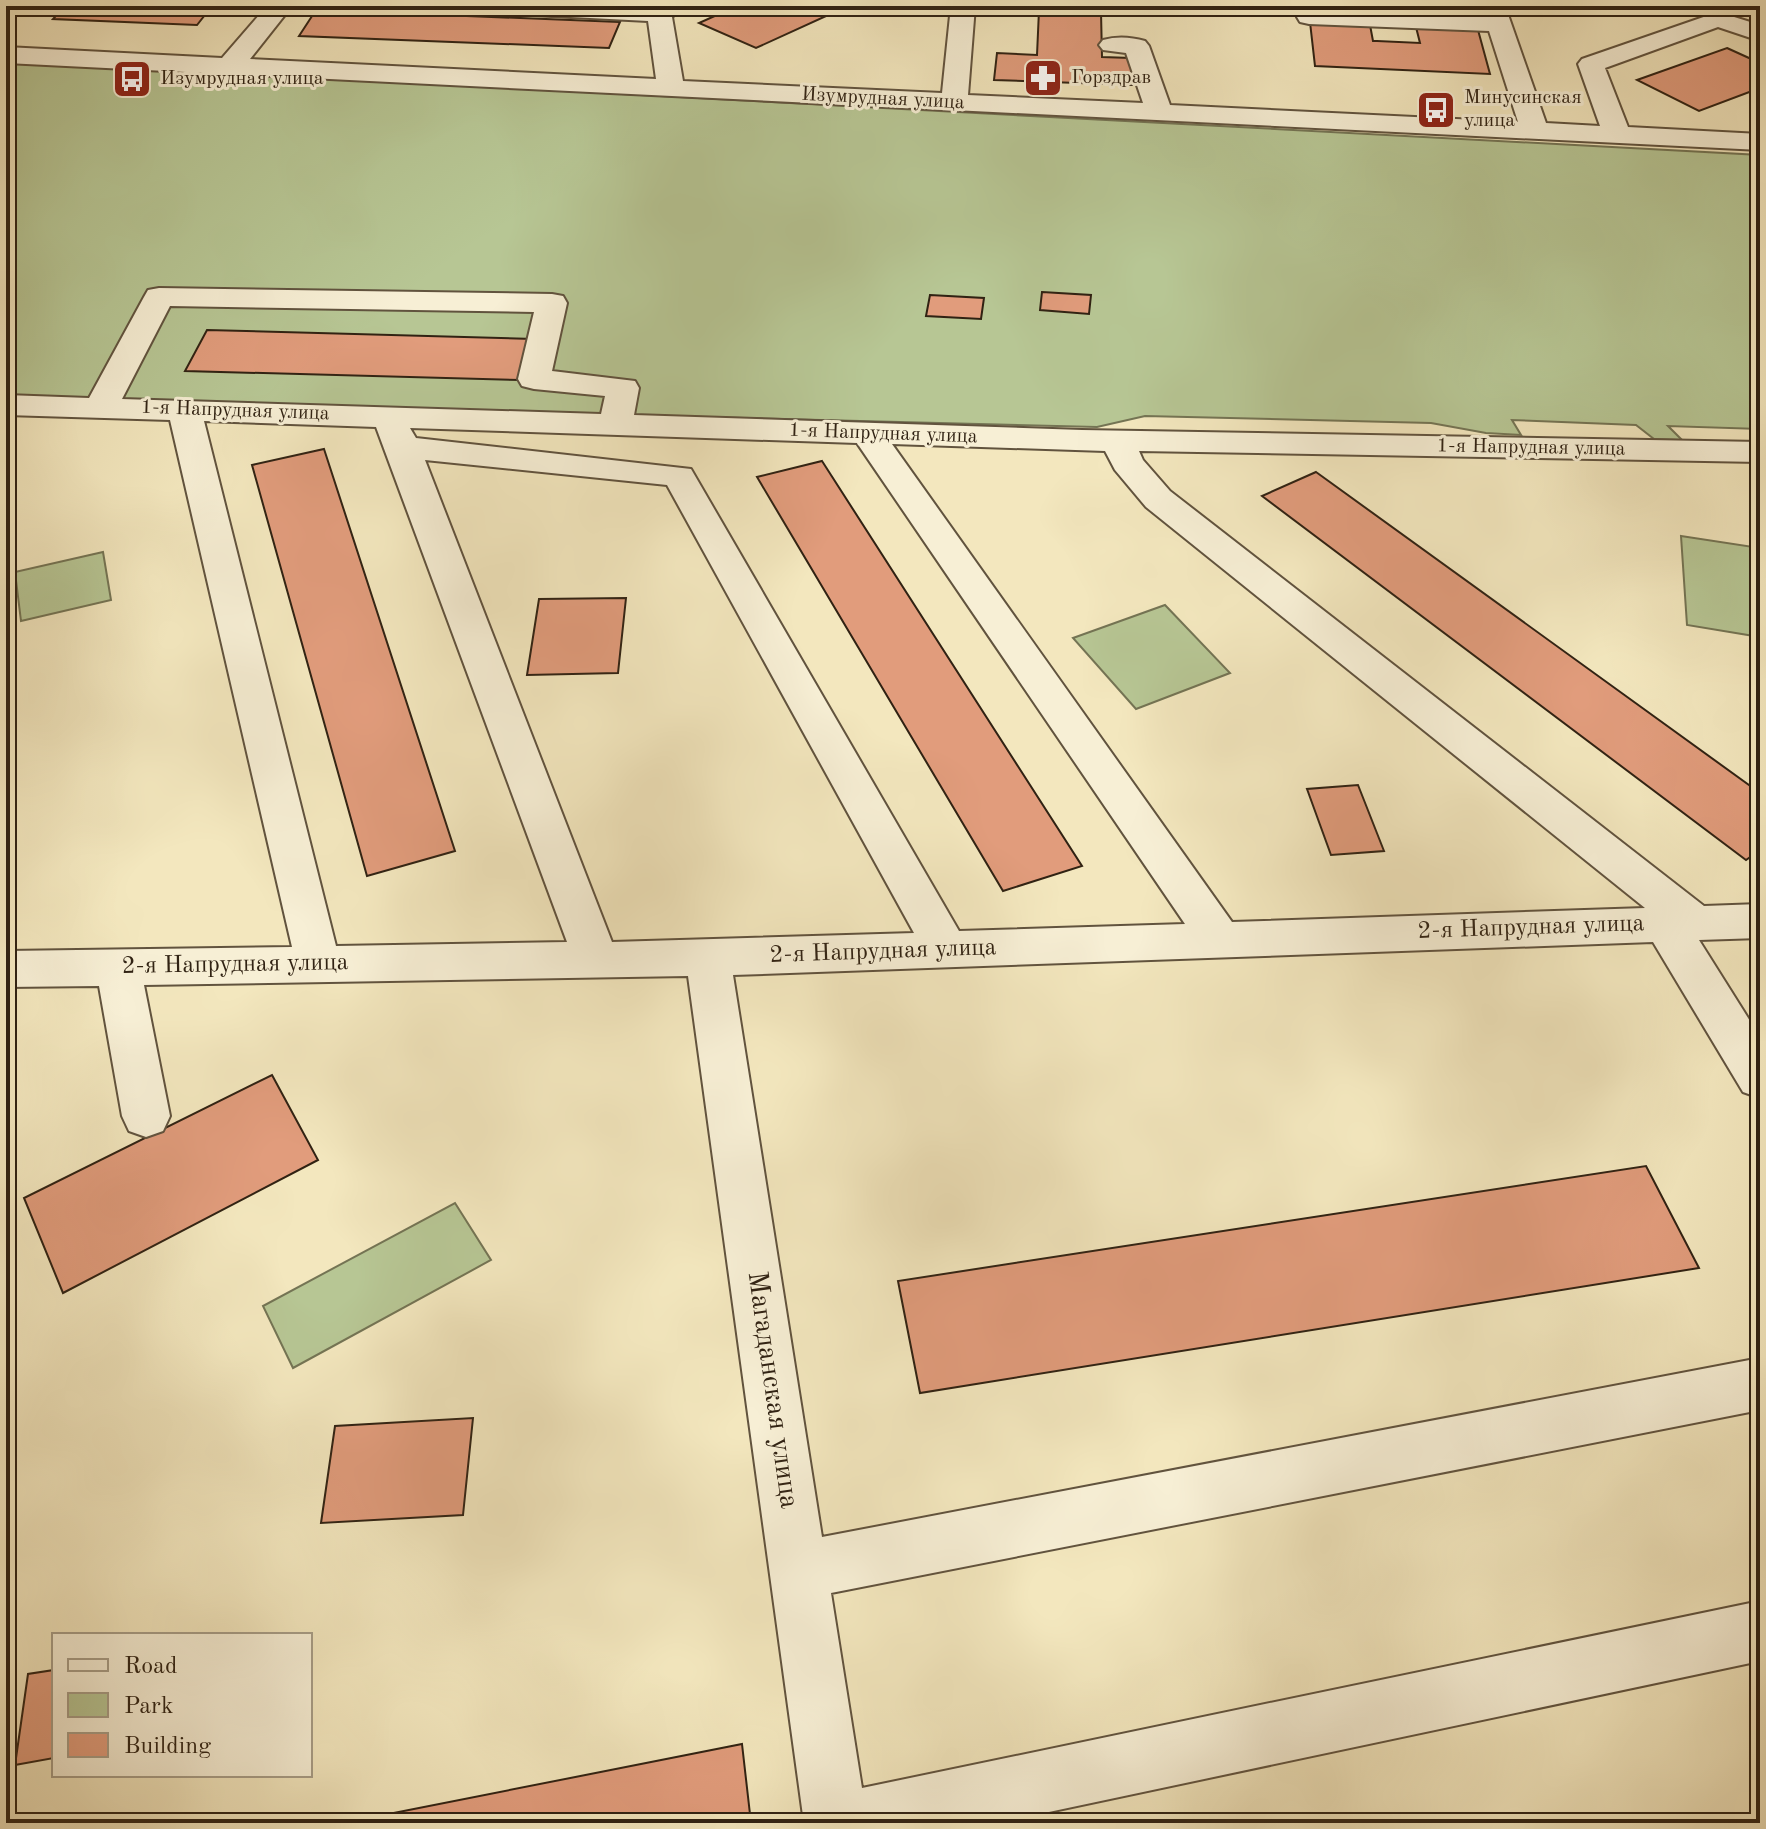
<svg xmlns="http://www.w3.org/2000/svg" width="1766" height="1829" font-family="'Old Standard TT',serif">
	<rect width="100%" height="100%" fill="#f3e7be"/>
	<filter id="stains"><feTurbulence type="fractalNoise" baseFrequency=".0025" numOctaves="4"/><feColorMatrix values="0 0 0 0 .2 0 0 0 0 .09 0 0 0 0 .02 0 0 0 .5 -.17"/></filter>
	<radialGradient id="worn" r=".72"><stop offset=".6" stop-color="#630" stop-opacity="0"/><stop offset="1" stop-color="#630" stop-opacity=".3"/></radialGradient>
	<path fill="#b7c694" stroke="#747454" stroke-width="2" d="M6,61L1760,155V429L1668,426L1682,440L1654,439L1636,425L1512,420L1521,435L1486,433L1431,423L1145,416L1097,427L6,399Z
		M1681,536L1760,548V637L1687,625Z
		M103,552L111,600L21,621L15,572Z
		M1165,605L1230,673L1136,709L1073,638Z
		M455,1203L491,1260L293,1368L263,1306Z"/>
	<path fill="#e19c7c" stroke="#302213" stroke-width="2" d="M65,6H212L197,25L53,19Z
		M737,6H848L756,48L699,23Z
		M316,10L620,22L609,48L299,36Z
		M1039,10L1101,12L1102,57L1131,58L1132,85L994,80L997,53L1037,55Z
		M1310,22L1370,25L1373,41H1377L1420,43L1416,27L1478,30L1490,74L1315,66Z
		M1727,48L1760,63V88L1699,111L1637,80Z
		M1042,292L1091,295L1089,314L1040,310Z
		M930,295L984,298L981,319L926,316Z
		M207,330L533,339L521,380L185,371Z
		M324,449L455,851L367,876L252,465Z
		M822,461L1082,866L1003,891L757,477Z
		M1316,472L1760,793V850L1746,860L1262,496Z
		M626,598L618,673L527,675L539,599Z
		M1358,785L1384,851L1331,855L1307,789Z
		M272,1075L318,1160L63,1293L24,1198Z
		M1646,1166L1699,1268L920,1393L898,1281Z
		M473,1418L463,1515L321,1523L335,1426Z
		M54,1670V1758L15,1765L28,1674Z
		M742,1744L751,1823H343Z
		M1760,1813V1823H1708Z"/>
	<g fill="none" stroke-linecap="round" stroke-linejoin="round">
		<g stroke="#61533e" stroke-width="4">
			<path id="minor" d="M267,6H292L250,59L656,79L648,21L494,13L485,11L482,6H686L672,17L683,81L942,93L951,6H975L968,95L1143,103L1126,53L1103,50L1099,45L1103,40C1117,36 1131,37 1145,41L1149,46L1170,105L1518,122L1489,31L1309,24L1300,22L1297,17L1300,12L1309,10L1484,16L1473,12L1470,7L1505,6L1546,123L1600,126L1578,64L1582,59L1718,12L1760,25V41L1718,27L1605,68L1628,127L1760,134V150L6,63V47L222,58Z
				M159,288L552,294L563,296L567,303L552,371L635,381L639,388L634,415L1082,430L1760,442V462L1139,451L1143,460L1170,491L1704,906L1760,904V938L1699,940L1760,1037V1098L1743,1092L1653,942L733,975L822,1537L1760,1358V1410L831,1593L862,1788L1760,1601V1661L997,1823H804L688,976L144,985L170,1116L163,1131L146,1137L129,1131L122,1116L99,986L6,987V951L292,947L170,420L6,415V395L89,398L144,297L148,290ZM170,306L534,312L518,379L522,386L534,389L605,396L601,414L122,399ZM204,421L376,427L567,942L336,946ZM410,428L857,443L1185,924L959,931L691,469L416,438ZM892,444L1105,451L1115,470L1146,507L1645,908L1232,922ZM425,460L667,485L914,933L612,942Z"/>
		</g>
		<use href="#minor" fill="#f7efd5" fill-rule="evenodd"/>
	</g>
	<defs>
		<g id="pharmacy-square" transform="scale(2)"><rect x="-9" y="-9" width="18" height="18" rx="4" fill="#8f2418" stroke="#f7efd5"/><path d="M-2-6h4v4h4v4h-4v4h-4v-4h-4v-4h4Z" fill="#fff"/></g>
		<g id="bus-square" transform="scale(2)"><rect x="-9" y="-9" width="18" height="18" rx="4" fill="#8f2418" stroke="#f7efd5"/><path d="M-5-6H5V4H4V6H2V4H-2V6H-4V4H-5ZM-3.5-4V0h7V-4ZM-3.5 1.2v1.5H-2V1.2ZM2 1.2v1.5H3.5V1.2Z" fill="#fff"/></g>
	</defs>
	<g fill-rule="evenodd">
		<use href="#pharmacy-square" x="1043" y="78"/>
		<use href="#bus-square" x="132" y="79"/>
		<use href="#bus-square" x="1436" y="110"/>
	</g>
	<g text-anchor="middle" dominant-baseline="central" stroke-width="6" stroke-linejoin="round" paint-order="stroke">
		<g font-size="20" fill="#302213" stroke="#f7efd5" text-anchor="start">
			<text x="1071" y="78">Горздрав</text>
			<text x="160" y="79">Изумрудная улица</text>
			<text x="1464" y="98">Минусинская<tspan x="1464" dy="23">улица</tspan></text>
		</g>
		<g font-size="20" fill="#302213" stroke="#f7efd5">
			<text transform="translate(883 99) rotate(3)">Изумрудная улица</text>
			<text transform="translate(235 411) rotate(2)">1-я Напрудная улица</text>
			<text transform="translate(883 434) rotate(2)">1-я Напрудная улица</text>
			<text transform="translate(1531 448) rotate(1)">1-я Напрудная улица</text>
		</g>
		<g font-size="24" fill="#302213" stroke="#f7efd5">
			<text transform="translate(1531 928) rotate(-2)">2-я Напрудная улица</text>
			<text transform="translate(883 952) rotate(-2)">2-я Напрудная улица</text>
			<text transform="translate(235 965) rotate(-1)">2-я Напрудная улица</text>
		</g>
		<g font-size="28" fill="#302213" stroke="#f7efd5">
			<text transform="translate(772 1390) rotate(82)">Магаданская улица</text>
		</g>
	</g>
	<rect width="1766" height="1829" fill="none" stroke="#f3e7be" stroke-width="32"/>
	<rect x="8" y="8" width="1750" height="1813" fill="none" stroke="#302213" stroke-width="4"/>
	<rect x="16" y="16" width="1734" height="1797" fill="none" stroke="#302213" stroke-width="2"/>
	<rect x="52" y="1633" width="260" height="144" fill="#f7efd5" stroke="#a79d87" stroke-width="2"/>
	<rect x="68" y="1659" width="40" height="12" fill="#f7efd5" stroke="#a79d87" stroke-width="2"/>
	<text x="124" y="1673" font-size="24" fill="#302213">Road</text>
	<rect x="68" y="1693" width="40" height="24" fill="#b7c694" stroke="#a79d87" stroke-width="2"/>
	<text x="124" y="1713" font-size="24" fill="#302213">Park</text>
	<rect x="68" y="1733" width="40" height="24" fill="#e19c7c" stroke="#a79d87" stroke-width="2"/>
	<text x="124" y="1753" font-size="24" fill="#302213">Building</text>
	<rect width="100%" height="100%" filter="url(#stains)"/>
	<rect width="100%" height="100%" fill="url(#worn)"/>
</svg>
